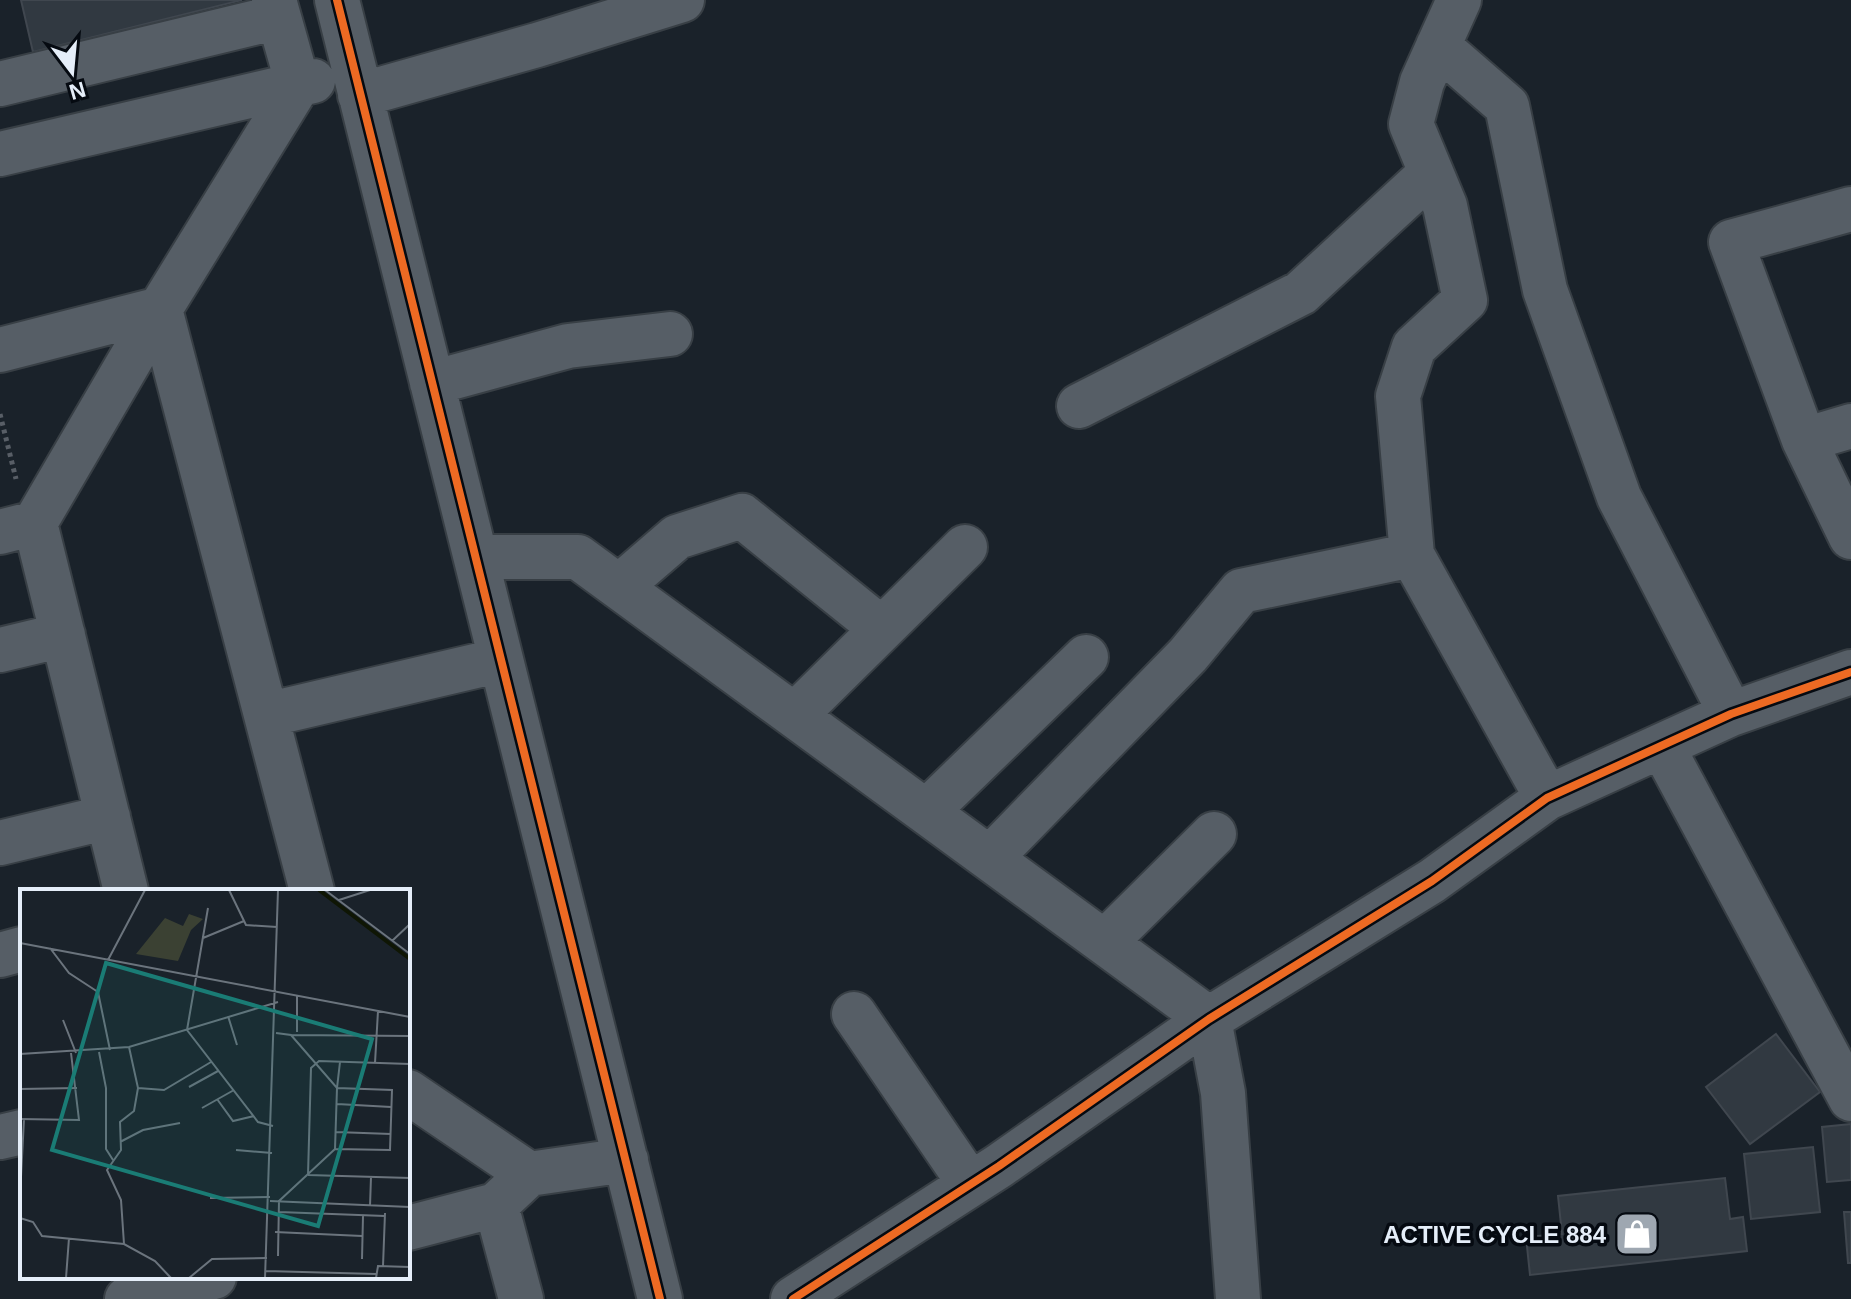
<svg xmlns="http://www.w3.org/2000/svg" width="1851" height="1299" font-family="Helvetica,sans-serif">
	<rect width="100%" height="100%" fill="#1a222a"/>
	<path fill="#313941" stroke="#40474f" stroke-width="2" d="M21,0H242L33,52Z
		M1776,1034L1820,1092L1750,1144L1706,1087Z
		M1851,1124V1180L1827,1182L1822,1127Z
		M1813,1147L1820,1212L1751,1219L1744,1154Z
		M1725,1178L1730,1219L1743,1217L1747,1251L1530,1275L1526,1237L1562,1234L1558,1196Z
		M1844,1212H1851V1263H1848Z"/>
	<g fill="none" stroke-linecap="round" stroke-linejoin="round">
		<g stroke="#383f45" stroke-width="48">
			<path id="minor" d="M337,0L660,1299
				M1459,0L1422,82L1411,124L1445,206L1465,300L1414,347L1398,396L1412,555L1547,798
				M1438,46L1507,106L1545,290L1619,497L1731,714
				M0,84L278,17
				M360,95L537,45L682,0
				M0,154L313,81
				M1851,209L1731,242L1804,440L1851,537
				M160,309L312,891
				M0,350L160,309
				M432,383L568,346L670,334
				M1079,406L1301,293L1431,173
				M1804,440L1851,426
				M35,523L160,309L298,85L274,0
				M0,532L35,523L126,891
				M476,557H578L1209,1019L1223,1093L1238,1299
				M619,587L677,537L742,516L882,629
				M0,650L63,635
				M266,715L501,660
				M795,715L965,547
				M1662,746L1851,1099
				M927,811L1086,657
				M0,843L108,817
				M991,857L1188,655L1241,591L1412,555
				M1105,942L1214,834
				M0,955L22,949
				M854,1014L970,1184
				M408,1092L529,1174L626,1160
				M0,1137L22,1132
				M496,1205L521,1299
				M408,1228L496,1205L529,1174
				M127,1299L214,1277
				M793,1299L999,1166L1209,1019L1432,881L1547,798L1731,714L1851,672"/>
		</g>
		<path stroke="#585e66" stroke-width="5" stroke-dasharray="4 4" stroke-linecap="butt" d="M0,414L16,479"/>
		<use href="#minor" stroke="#565e66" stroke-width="44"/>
		<g stroke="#050a11" stroke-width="13">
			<path id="cycleway" d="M337,0L660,1299
				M793,1299L999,1166L1209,1019L1432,881L1547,798L1731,714L1851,672"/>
		</g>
		<use href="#cycleway" stroke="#ed6a23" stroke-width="8"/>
	</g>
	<defs>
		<g id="shop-square" transform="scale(2.3)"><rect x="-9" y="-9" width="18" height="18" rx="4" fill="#9ea7b1" stroke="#050a11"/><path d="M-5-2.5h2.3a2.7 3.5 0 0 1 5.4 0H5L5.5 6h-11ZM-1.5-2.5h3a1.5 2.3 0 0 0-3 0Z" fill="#fff"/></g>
	</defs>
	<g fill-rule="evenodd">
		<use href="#shop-square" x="1637" y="1234"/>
	</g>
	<g text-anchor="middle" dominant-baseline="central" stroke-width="7" stroke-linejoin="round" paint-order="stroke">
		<g font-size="24" font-weight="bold" fill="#e5eef9" stroke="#050a11" text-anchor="end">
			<text x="1606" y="1234">ACTIVE CYCLE 884</text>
		</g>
	</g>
	<g transform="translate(20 889)">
		<rect width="390" height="390" fill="#1a222a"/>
		<path d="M169,25L183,30L171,41L158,72L116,65L145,29L163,37Z" fill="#3b4133"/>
		<path fill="none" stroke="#0f1604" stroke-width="4" d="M299,1L390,70"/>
		<path fill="none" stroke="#6b747d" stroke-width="2" d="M209,1L226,36L257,38M305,1L390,65M319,11L350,1M188,19L167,141L238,233L253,237M183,49L224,32M372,52L390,35M0,54L390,128M30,59L49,84L78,103L90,161M88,71L125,1M208,127L217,156M43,131L56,164M277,143V107M256,144L271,146L317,199L372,201L370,261L315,260L317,199L320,173M271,146L390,147M79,163L86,199V260L93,271M0,165L109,158L258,113M355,174L358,122M169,198L198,182M118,199L144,201L191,173M0,200L57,199M197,210L213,232L234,227M317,215L371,218M182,219L214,201M0,230L59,231L51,164M316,243L371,245M100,253L123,241L160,234M216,261L252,264M288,286L291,179L299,172L390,175M288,286L390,289M0,307L4,230M190,309L250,308M250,312L390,318M350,317L351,288M259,323L365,327M0,329L13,333L22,347L104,355L135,372L151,389M255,343L342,347M104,355L101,311L87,281L101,261L100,233L114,222L118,199L109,158M258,367L259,312L315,260M342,370L343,327M363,377L365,324M246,382L356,385M46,389L49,349M169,389L192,370L247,369M245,389L258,1M356,389L358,377L390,378"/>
		<path fill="#1a7c75" fill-opacity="0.15" stroke="#1a7c75" stroke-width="4" d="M86,74L352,150L298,337L32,261Z"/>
		<rect width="390" height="390" fill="none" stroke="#e5eef9" stroke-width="4"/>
	</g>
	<g transform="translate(72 72) rotate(164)" stroke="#050a11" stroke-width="6" paint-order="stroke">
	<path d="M0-6L14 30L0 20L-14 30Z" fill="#e5eef9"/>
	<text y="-12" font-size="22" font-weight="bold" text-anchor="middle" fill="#e5eef9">N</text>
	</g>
</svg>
